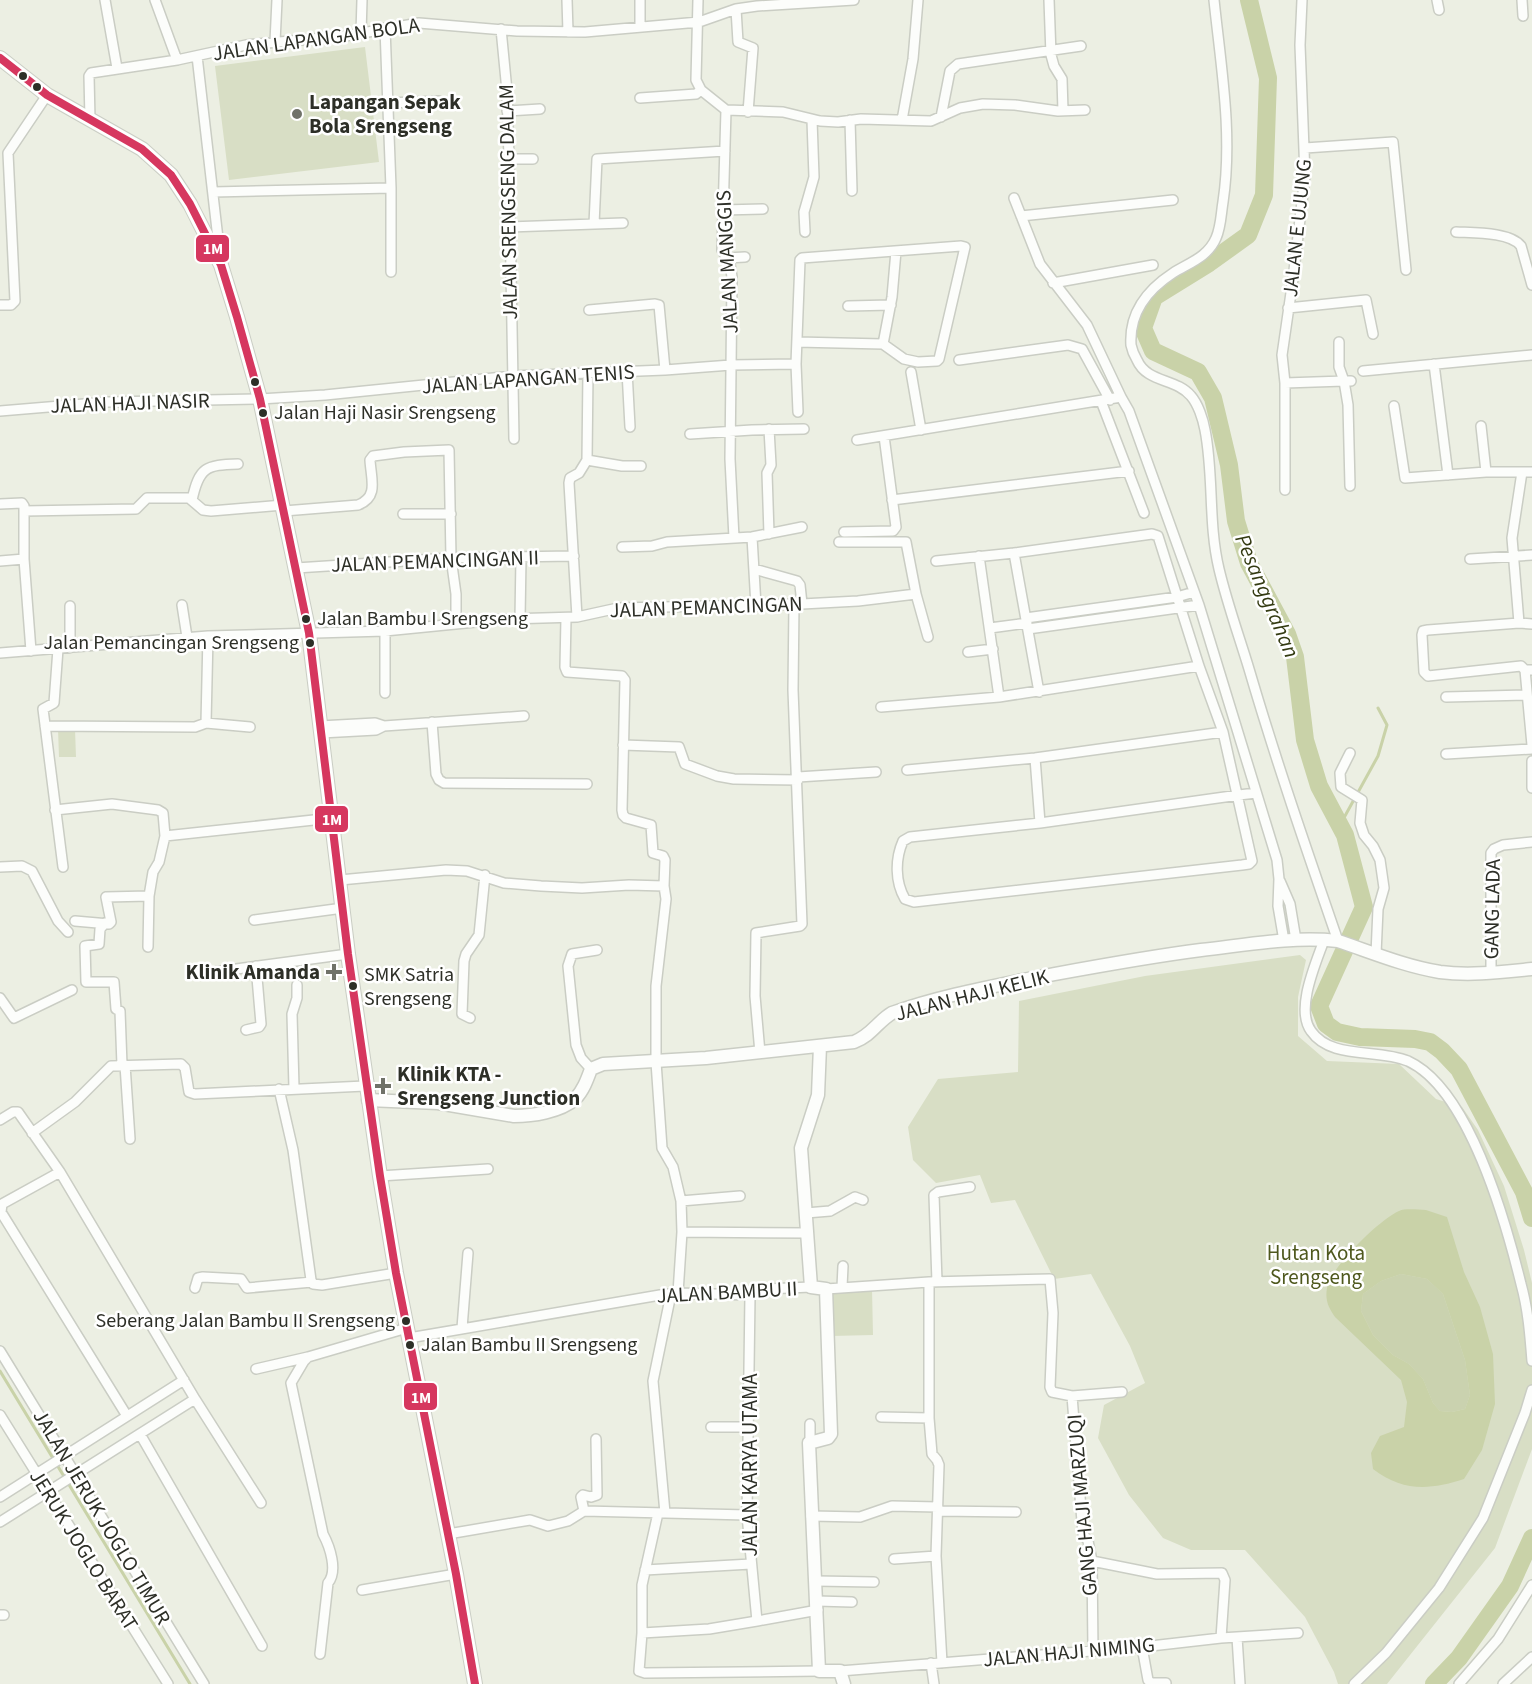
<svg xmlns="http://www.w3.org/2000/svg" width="1532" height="1684" font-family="'Source Sans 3',sans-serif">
	<rect width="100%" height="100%" fill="#ecefe3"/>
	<path fill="#d8dec5" d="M365,47L379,162L229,180L215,66Z
		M58,729H75L76,757H59Z
		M1300,955L1306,960L1298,997V1036L1327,1061L1399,1064L1436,1099L1462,1107L1478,1130L1504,1186L1524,1250L1532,1283V1449L1495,1548L1387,1684H1338L1334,1672L1305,1617L1245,1550H1191L1163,1538L1129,1495L1098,1438L1104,1405L1145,1383L1130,1346L1091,1274L1054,1279L1015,1200L991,1203L980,1175L936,1183L913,1160L908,1127L938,1079L1018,1072L1019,1001L1145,976Z
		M872,1289L873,1335L831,1336L830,1290Z"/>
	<path fill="#cad2af" d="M1401,1274L1427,1279L1443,1294L1465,1360L1470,1395L1465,1409L1452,1412L1440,1411L1433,1403L1423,1379L1409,1364L1393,1355L1373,1335L1361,1311L1363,1294L1381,1281Z"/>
	<path fill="#c9d2a8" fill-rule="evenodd" d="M1426,1210L1447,1217L1464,1272L1480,1307L1493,1354L1495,1404L1482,1450L1464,1479C1430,1490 1403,1492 1373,1469L1371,1453L1380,1436L1404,1427L1407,1402L1401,1380L1335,1317C1328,1307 1325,1300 1327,1288C1331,1267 1379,1220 1399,1211C1406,1208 1418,1210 1426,1210ZM1401,1274L1427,1279L1443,1294L1465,1360L1470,1395L1465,1409L1452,1412L1440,1411L1433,1403L1423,1379L1409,1364L1393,1355L1373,1335L1361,1311L1363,1294L1381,1281Z"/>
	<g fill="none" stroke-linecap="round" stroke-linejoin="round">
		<path stroke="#c9d2a8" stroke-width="3" d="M1340,825L1378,756L1387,725L1378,708
			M0,1371L190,1684"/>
		<path stroke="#c9d2a8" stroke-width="18" d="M1249,0L1268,78L1264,195L1248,235L1209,263L1154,297L1143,328L1153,351L1198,372L1213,398L1229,465L1236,521L1249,563L1287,634L1295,657L1305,740L1319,786L1345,835L1364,907L1319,1006L1326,1024L1337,1032L1360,1037L1415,1039L1430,1042L1442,1051L1459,1069L1524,1192L1532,1218
			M1434,1684L1459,1658L1510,1586L1532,1538"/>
		<g stroke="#cacdc4" stroke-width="12">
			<path id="minor" d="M105,0L117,68
				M155,0L177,60
				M567,0L568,32
				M640,0V26
				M698,0L696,80L701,90L726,110L722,250L730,264L732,277L730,459L734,538
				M1049,0L1051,55L1054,66L1062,79L1063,111
				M1214,0C1221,67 1233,135 1223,202C1221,214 1221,227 1216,238C1208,257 1189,263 1173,273C1147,290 1129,313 1131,345C1132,350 1134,355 1137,360C1147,383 1176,378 1191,396C1198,404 1203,419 1205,430C1214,476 1208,523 1219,569C1227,603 1239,636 1249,669C1276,761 1307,851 1338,941
				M1437,0L1439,10
				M1522,0L1523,16
				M736,9L738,42L753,48L748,112
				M385,28L391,188V272
				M501,29L507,91L509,159L514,439
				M361,33L362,0
				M275,42L277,0
				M197,56L220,256
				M640,98L696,94L701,90
				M388,103L439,101
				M726,110L783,112L820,121L838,122L861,119L931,121L960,108L983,104L1015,105L1058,111L1085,110
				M507,111L540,109
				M941,117L950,71L958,64L1081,46
				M90,120L89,76L91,73L177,60L246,45L345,36L419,23L517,31L585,32L699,22L736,9L757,6L854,0
				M850,120L852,191
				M902,120L913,59L918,0
				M1305,148L1393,142L1406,270
				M509,159H533
				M213,192L391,188
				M1014,198L1040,264L1087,325L1121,397
				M722,210L763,209
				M1021,216L1173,200
				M594,224L597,159L725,151
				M509,227L623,223
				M805,232L804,212L814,177L812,120
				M1456,232C1474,233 1510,232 1521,246
				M1521,246L1532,285
				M727,258L745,257
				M1053,283L1153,265
				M0,305H11L15,301L8,153L47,95
				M848,306L891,305
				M1288,308L1366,300L1373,334
				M589,310L655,304L659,305L665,370
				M797,342L883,344L904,359L918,362L937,361L939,359L965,247L961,246L802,258L800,260L796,364L798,412
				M1339,342V367L1344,381H1351
				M883,344L892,297L896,251
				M959,360L1068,345L1082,349L1110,400
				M1434,364L1448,475
				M627,371L630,427
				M1363,371L1532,355
				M911,372L921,430
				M1285,383L1344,381L1348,405L1350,486
				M1101,401L1144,513
				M1394,406L1405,478L1486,472H1532
				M0,411L108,402L260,399L325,395L512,376L665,370L731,365L796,364
				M1481,426L1486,472
				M690,434L752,430L804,429
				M857,440L1121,397L1129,411L1199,605L1277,860L1279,879L1278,906L1284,941
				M587,460L622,466H641
				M1285,490V383L1282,355L1293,279L1305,176L1300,45L1302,0
				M192,500C199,467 206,465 238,464
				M892,500L1129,471
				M0,504L22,503L24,506V559L31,651
				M24,511L136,509L147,498H189L203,510L211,511L283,505
				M284,511L358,505C379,497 371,479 370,460L373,456L404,452L449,450L451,558L456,594V624
				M403,514H451
				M844,532L893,531L896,527L884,436
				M769,534L767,473L771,465L769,429
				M752,537L756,606
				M839,542H906L916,594
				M622,547L652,546L667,542L752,537L802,527
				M1014,553L1039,692
				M979,556L999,697
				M1470,559L1532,555
				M0,561L24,559
				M936,561L1014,553L1152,534L1158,536L1199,666L1223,732L1252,861L1249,864L1242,865L914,902L905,899C895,882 895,859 903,841L910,837L1040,823L1239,795L1256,793
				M296,568L451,558L574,556
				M754,569L797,581L800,585L802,604
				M182,605L187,637
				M577,617L569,483L570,478L579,473L587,460L588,372
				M566,618L565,667L567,672L622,676L625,680L622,810L623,815L626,818L651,825L653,853L663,856L665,860L664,886
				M1026,618L1177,597L1194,592
				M520,619L521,557
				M1519,623L1512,538L1522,472
				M1532,624L1519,623L1428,630L1423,631L1422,635L1424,672L1428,676L1521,666L1525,670H1532
				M990,628L1027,623
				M1028,629L1199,605
				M70,648V606
				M58,649L54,703L43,709L63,867
				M968,652L993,649
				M0,653L208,636L385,631L506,619L577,617L618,608L802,604L858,601L916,594L928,637
				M1525,670L1532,745
				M385,693V631
				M1446,697L1527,695
				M881,707L999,697L1199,666
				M432,722L436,774L439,780L444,783L587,784
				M206,723L250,727
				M45,726L195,727L206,723L208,636
				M320,726L375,723L384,726L524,716
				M321,733L376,730L384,726
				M623,745L679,747L685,764L717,776L734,779L798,780
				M1350,753L1340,773L1341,787L1362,800L1360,823L1364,835L1373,846L1380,860L1384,888L1378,909L1376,954
				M1446,754L1532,749
				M1035,758L1040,823
				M1532,761V788
				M907,770L1035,758L1223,732
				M798,777L876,772
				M55,810L112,804L158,810L163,813L165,836
				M0,867L22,866L32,871L58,921L68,932
				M340,880L446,870L467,871L504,883L541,886L582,888L629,885L664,886L666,899L656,986V1062L662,1148L673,1167L681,1201L682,1232L678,1293
				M1280,881L1290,904L1296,940
				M254,920L343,908
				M75,921L109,924L111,922L106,897L149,896
				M105,923L100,929L99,944L85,946L86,982H114L116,1009L120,1011L122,1065
				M1324,940C1316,963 1295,1009 1311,1031C1331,1060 1377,1048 1408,1061C1469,1089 1506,1223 1521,1284C1528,1309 1530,1335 1532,1361
				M148,947L149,896L153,872L159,862L165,836L332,818
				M1491,973V853L1494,849L1503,845L1532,842
				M199,974L348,954
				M0,998L14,1018L72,990
				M470,1018L462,1014L464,961L466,954L479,935L485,875
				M246,1030L259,1027L261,1024L256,966
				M760,1053L755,996L756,933L800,926L802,924L793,690L794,604
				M125,1065L130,1139
				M591,1069L581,1058L576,1045L568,966L572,954L597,950
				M294,1088L292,1014L297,998V985
				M279,1089L293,1150L311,1280L313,1284L322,1285L396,1273
				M0,1120L13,1112H18L60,1172L195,1399L261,1503
				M32,1133L75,1102L111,1066L181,1064L185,1068L189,1092L195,1094L365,1086
				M60,1172L2,1204L1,1212L127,1416
				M380,1176L488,1169
				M681,1201L740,1196
				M806,1213L830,1211L855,1197L863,1200
				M682,1232L807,1233
				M929,1282V1418L932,1454L937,1460L939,1465L936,1556L942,1663
				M937,1282L934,1195L938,1192L970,1187
				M842,1287L843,1266
				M195,1288L198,1278L203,1277L241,1279L247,1288L312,1282
				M826,1289L929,1282L1050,1279L1053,1313L1050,1387L1052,1392L1072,1396L1122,1392
				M750,1295L747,1515L757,1621L818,1610
				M462,1328L468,1253
				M409,1338L660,1295L678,1293L750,1295L766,1289L811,1287
				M0,1351L204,1684
				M256,1369L308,1357
				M1072,1396L1083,1534L1088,1541L1092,1561L1093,1651
				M0,1415L168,1684
				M881,1417L929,1418
				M810,1424V1442
				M711,1427H749
				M140,1434L262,1646
				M0,1497L184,1380
				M584,1511L581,1497L583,1495L591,1497L597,1495L596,1439
				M938,1511L1016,1512
				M658,1513L642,1585V1633L639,1671L645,1673L819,1671
				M665,1513L653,1381L671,1294
				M811,1516L860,1517L892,1506L938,1507
				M0,1522L195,1399
				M448,1534L530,1520L548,1526L568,1521L584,1511L747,1515
				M894,1559L936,1556
				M1092,1561L1157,1574L1222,1573L1225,1580L1221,1638
				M645,1570L751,1564
				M816,1581L874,1582
				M362,1590L456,1574
				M817,1601L852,1602
				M0,1615H4
				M642,1633L709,1629L757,1621
				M1237,1637L1240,1684
				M1142,1647L1148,1680L1151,1683H1166
				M320,1654L328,1583C338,1571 330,1547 323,1534L291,1383L304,1361L308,1357L407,1328
				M931,1663L934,1684
				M840,1671L1142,1647L1221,1638L1298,1633
				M1354,1684L1386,1653L1439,1588L1483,1518L1525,1413L1532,1390
				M1459,1684L1498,1639L1532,1585
				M1503,1684L1532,1657"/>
		</g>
		<g stroke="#cacdc4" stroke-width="15">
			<path id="tertiary" d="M820,1046L818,1095L801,1148L811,1287L826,1289L831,1434L828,1438L809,1443L819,1671H840L844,1684
				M368,1100L438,1103L514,1116C532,1116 560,1112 575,1099C583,1091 587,1080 591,1069L603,1064L706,1058L854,1042C872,1035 877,1022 892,1013C939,996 989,987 1038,977C1093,967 1146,957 1201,950C1246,945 1292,936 1338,941C1371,952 1404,966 1440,972C1470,976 1502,972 1532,969"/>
		</g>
		<g stroke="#cacdc4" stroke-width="16">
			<path id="secondary" d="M0,58L47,95L142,149L171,175L190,204L221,265L237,317L260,399L309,633L348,954L380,1176L396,1273L456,1574L475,1684"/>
		</g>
		<use href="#minor" stroke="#fcfdfb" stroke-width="9"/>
		<use href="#tertiary" stroke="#fcfdfb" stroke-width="12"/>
		<use href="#secondary" stroke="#fcfdfb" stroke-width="14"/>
		<g stroke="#fff" stroke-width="12">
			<path id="bus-1" d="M0,58L47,95L142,149L171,175L190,204L221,265L237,317L260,399L309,633L348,954L380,1176L396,1273L456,1574L475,1684"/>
		</g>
		<use href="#bus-1" stroke="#d6375f" stroke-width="8"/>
	</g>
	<g fill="#2d2f27" stroke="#fff" stroke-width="2">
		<circle cx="23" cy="76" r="5"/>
		<circle cx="37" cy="87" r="5"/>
		<circle cx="255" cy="382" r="5"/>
		<circle cx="263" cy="413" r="5"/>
		<circle cx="306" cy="619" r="5"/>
		<circle cx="310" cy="643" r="5"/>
		<circle cx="353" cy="986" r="5"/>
		<circle cx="406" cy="1321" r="5"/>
		<circle cx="410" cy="1345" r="5"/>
	</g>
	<g fill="#707269" stroke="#fff" stroke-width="2">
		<circle cx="297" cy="114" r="6"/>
		<path d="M331 963h6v6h6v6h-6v6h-6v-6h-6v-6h6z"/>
		<path d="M380 1077h6v6h6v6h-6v6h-6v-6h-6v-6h6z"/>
	</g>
	<g text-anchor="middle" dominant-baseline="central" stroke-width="5" stroke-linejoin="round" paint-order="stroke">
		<g font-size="20" fill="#2d2f27" stroke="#fff" text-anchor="start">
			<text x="274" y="413">Jalan Haji Nasir Srengseng</text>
			<text x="317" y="619">Jalan Bambu I Srengseng</text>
			<text x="299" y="643" text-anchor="end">Jalan Pemancingan Srengseng</text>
			<text x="364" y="975">SMK Satria<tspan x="364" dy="24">Srengseng</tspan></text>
			<text x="395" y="1321" text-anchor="end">Seberang Jalan Bambu II Srengseng</text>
			<text x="421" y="1345">Jalan Bambu II Srengseng</text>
		</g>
		<g font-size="21" fill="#2d2f27" stroke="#fff">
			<text transform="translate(316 39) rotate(-8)">JALAN LAPANGAN BOLA</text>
			<text transform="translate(508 202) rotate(-91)">JALAN SRENGSENG DALAM</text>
			<text transform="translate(1297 228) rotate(-84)">JALAN E UJUNG</text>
			<text transform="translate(727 262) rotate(-93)">JALAN MANGGIS</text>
			<text transform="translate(528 379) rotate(-4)">JALAN LAPANGAN TENIS</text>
			<text transform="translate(130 403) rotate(-2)">JALAN HAJI NASIR</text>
			<text transform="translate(435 561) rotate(-2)">JALAN PEMANCINGAN II</text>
			<text transform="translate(706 607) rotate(-2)">JALAN PEMANCINGAN</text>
			<text transform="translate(1492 909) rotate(-89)">GANG LADA</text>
			<text transform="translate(972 995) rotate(-14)">JALAN HAJI KELIK</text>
			<text transform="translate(727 1292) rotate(-3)">JALAN BAMBU II</text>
			<text transform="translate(750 1465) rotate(-90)">JALAN KARYA UTAMA</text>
			<text transform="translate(1082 1505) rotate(-95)">GANG HAJI MARZUQI</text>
			<text transform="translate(102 1517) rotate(59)">JALAN JERUK JOGLO TIMUR</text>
			<text transform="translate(84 1550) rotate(58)">JERUK JOGLO BARAT</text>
			<text transform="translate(1069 1652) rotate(-5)">JALAN HAJI NIMING</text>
		</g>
		<g font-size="21" font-weight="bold" fill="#2d2f27" stroke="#fff" text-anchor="start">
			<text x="309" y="102">Lapangan Sepak<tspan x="309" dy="24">Bola Srengseng</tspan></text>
			<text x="320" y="972" text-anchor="end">Klinik Amanda</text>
			<text x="397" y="1074">Klinik KTA -<tspan x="397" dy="24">Srengseng Junction</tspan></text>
		</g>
		<g font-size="21" fill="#4e581d" stroke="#fff">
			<text x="1316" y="1253">Hutan Kota<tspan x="1316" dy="24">Srengseng</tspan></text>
		</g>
		<g font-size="22" font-style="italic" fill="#343b12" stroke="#fff">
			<text transform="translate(1267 596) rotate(67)">Pesanggrahan</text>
		</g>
	</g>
	<g stroke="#fff" stroke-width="2">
		<rect x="195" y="234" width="35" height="29" rx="6" fill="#d6375f"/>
		<rect x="314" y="805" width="35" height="28" rx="6" fill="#d6375f"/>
		<rect x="403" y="1382" width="35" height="29" rx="6" fill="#d6375f"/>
	</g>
	<g font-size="16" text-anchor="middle" font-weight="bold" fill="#fff">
		<text x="213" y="254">1M</text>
		<text x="332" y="825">1M</text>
		<text x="421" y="1403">1M</text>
	</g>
</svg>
